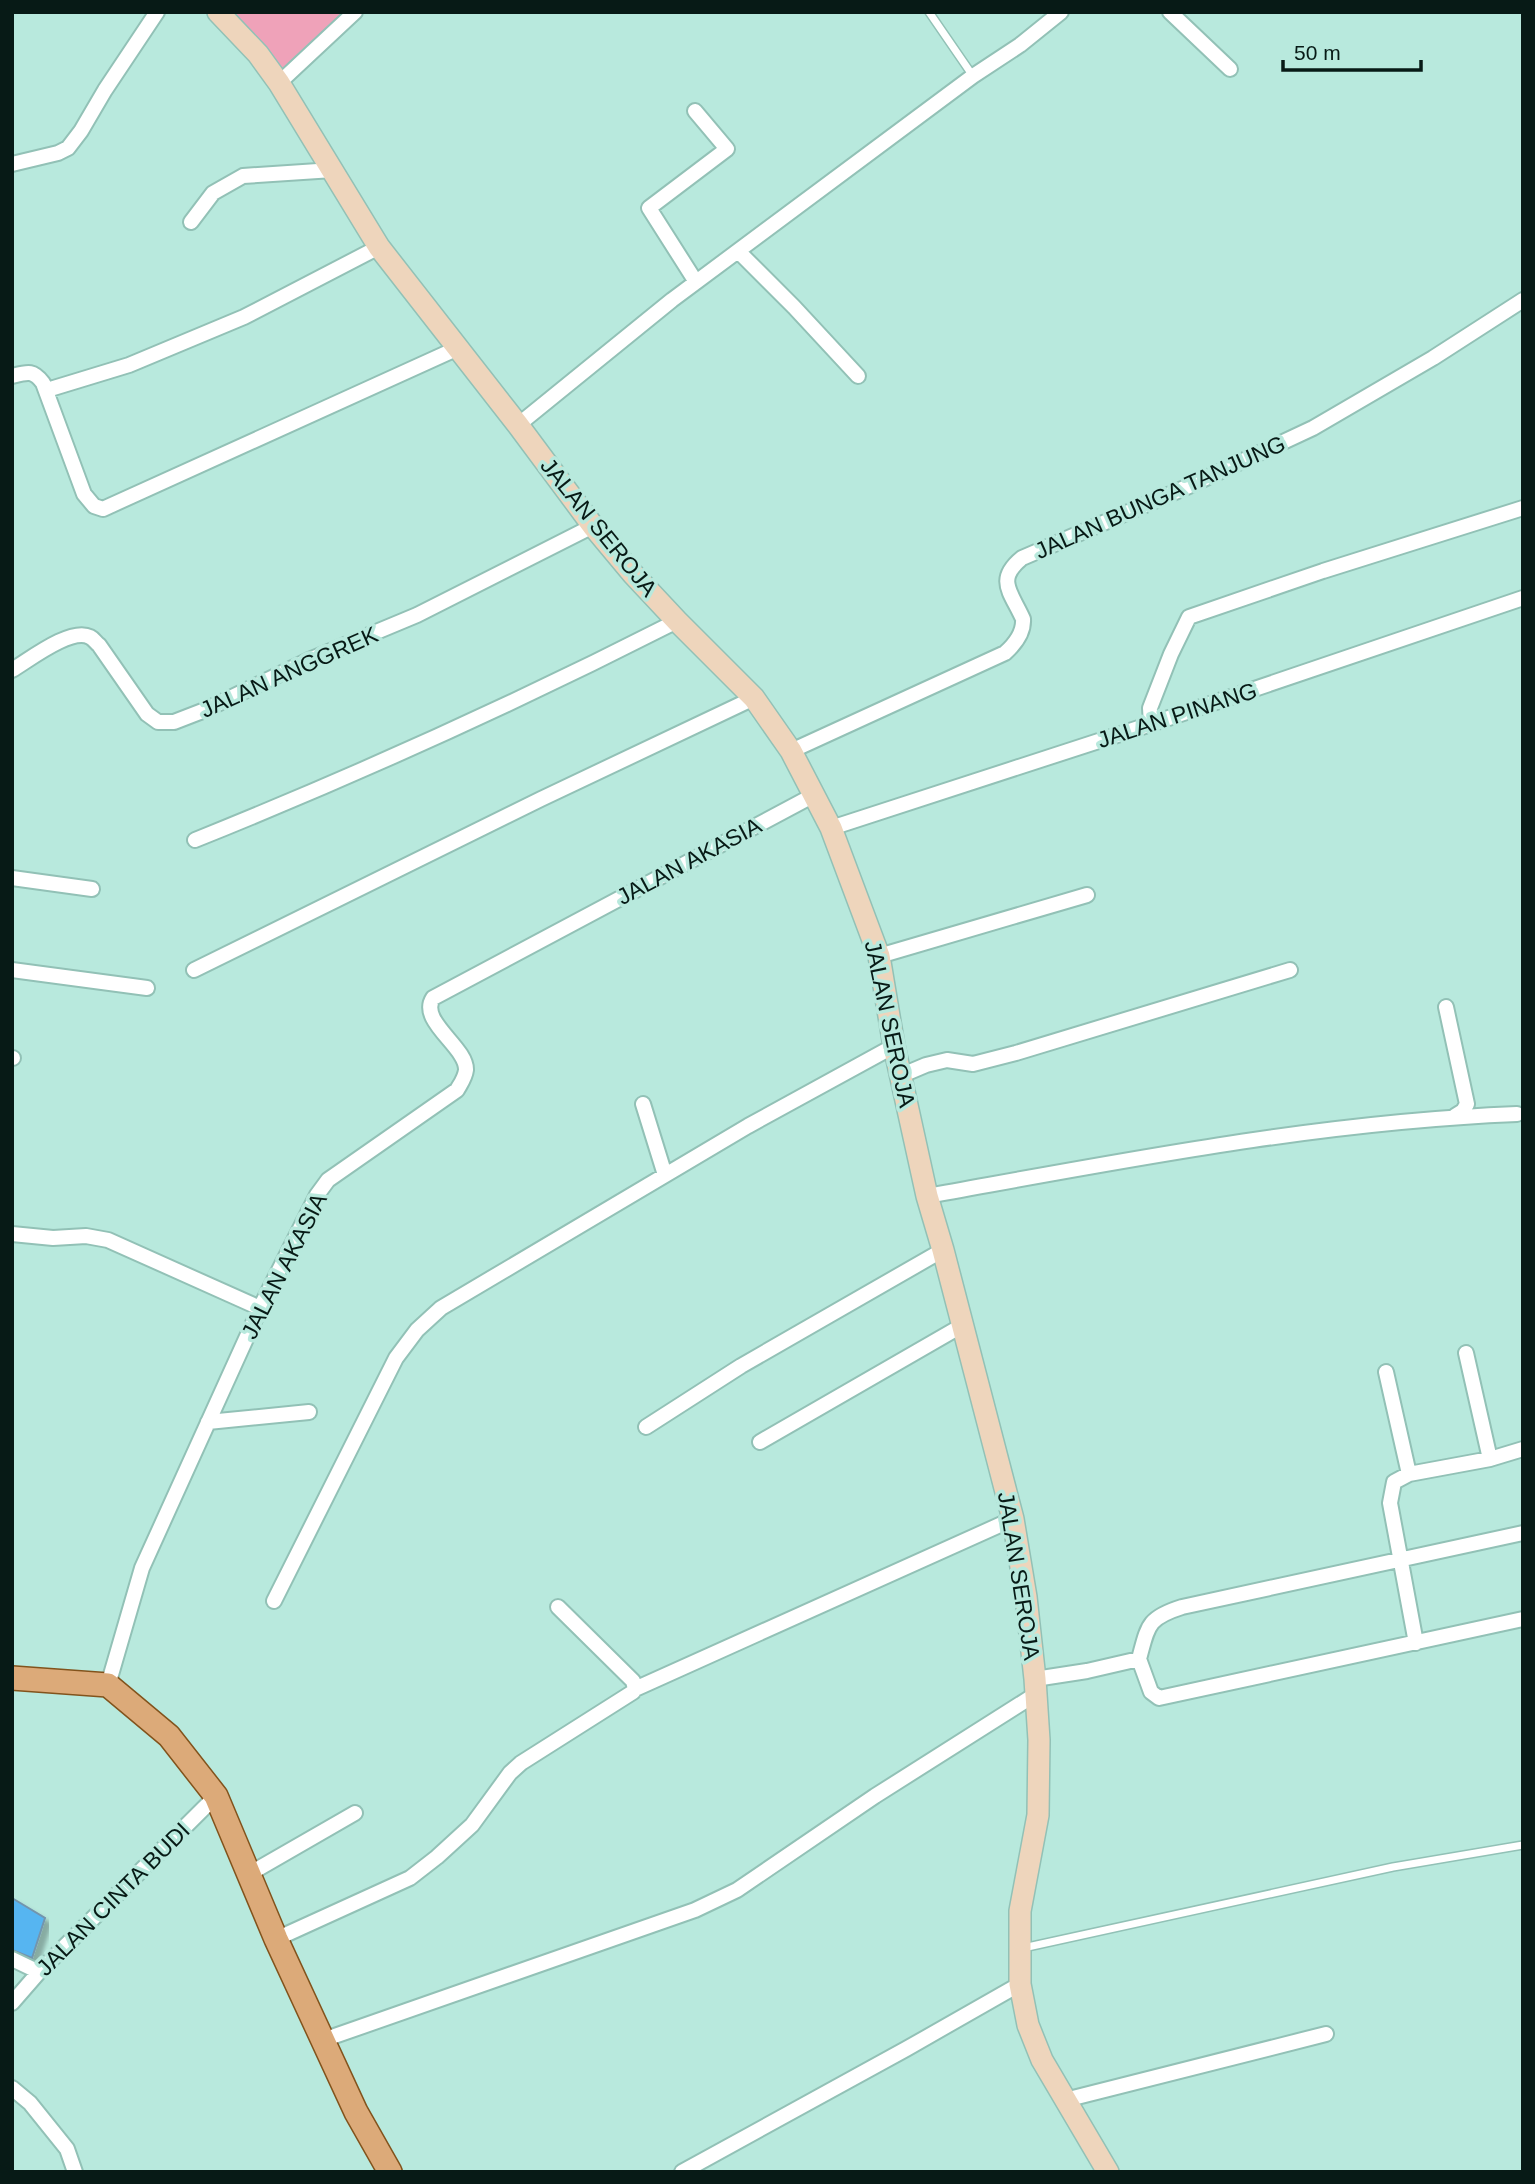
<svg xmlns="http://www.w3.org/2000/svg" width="1535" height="2184" font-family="Arial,sans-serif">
	<defs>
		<filter id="shadow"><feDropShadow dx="6" dy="6" stdDeviation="2" flood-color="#0004"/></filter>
	</defs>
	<rect width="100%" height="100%" fill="#b8e9dd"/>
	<path fill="#efa2b9" d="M224,12H347L279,75Z"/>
	<path fill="#57b5f1" stroke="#7395ad" stroke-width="2" filter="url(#shadow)" d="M12,1898L45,1918L32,1958L12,1950Z"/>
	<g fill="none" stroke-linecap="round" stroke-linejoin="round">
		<g stroke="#92c1b6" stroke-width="10">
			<path id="lane" d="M929,12L973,76
				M1023,1948L1393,1867L1523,1845"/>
		</g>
		<g stroke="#92c1b6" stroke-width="18">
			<path id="street" d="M1170,12L1230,69
				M279,83L355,12
				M695,111L727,149L649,208L696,282
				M12,164L58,153L68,148L81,131L105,90L157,12
				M191,222L213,193L243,176L333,170
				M738,251L794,307L858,376
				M12,376C28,372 33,370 43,383L84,494L94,506L103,509L458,348
				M47,390L129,365L244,317L379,247
				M518,425L672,300L973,76L1020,45L1061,12
				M12,670C29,660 71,627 90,637C94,639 96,643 99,645L147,714L158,722H174L205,710L309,660L417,615L593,526
				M1151,724L1150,708L1171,654L1189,617L1323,571L1523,508
				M791,751L1005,653C1015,644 1024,633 1023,619C1011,592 995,580 1022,558L1189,486L1313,428L1433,358L1523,300
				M831,828L1151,724L1523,598
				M195,840C359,774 520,701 677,621
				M12,878L92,889
				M879,956L1087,895
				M12,970L147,988
				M194,970L541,799L754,698
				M1446,1007L1467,1104L1463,1111L1455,1116
				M12,1058H13
				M900,1076L926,1065L947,1060L973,1064L1016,1053L1290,970
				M643,1104L665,1175
				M927,1196C1122,1161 1318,1122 1517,1114
				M12,1234L53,1238L86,1236L108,1240L260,1308
				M1466,1353L1490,1459
				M1386,1372L1409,1474
				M208,1422L309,1412
				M646,1427L741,1366L943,1250
				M760,1442L963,1325
				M274,1601L396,1358L417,1330L441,1308L748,1126L894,1046
				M1416,1643L1390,1503L1394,1482L1409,1474L1490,1459L1523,1449
				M1139,1659L1151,1692L1159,1698L1523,1619
				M1035,1679L1087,1671L1139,1659C1148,1626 1147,1618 1182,1607L1523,1533
				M108,1685L142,1568L260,1308L317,1195L328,1180L457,1090C461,1083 465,1078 466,1070C467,1047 418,1021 433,998L814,795
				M635,1689L1013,1519
				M249,1874L355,1813
				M276,1939L410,1878L437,1857L472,1825L510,1773L521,1763L633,1692L635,1689L633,1681L558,1607
				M12,1959L39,1972
				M12,2003L39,1972L216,1796
				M323,2040L695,1910L737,1890L875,1796L1036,1694
				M12,2088L30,2103L67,2149L75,2172
				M1065,2100L1326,2034
				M682,2172L906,2049L1020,1984"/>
		</g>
		<g stroke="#92c1b6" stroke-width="24">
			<path id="secondary" d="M218,12L258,54L279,83L379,247L518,425L593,526L633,574L677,621L754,698L791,751L831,828L879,956L894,1046L927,1196L943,1250L1013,1519L1026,1597L1035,1679L1039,1740L1038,1815L1020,1911V1984L1028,2025L1042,2060L1108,2172"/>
		</g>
		<g stroke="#82531c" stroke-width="26">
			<path id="primary" d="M12,1678L108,1685L169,1736L216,1796L276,1939L356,2112L390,2172"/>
		</g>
		<use href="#lane" stroke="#fff" stroke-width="7"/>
		<use href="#street" stroke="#fff" stroke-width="14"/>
		<use href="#secondary" stroke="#eed5bc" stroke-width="21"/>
		<use href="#primary" stroke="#dcaa79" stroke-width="23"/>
	</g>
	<g text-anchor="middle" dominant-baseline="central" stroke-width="7" stroke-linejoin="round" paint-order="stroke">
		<g font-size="23" fill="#071a16" stroke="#b8e9dd">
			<text transform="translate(1160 497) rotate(-24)">JALAN BUNGA TANJUNG</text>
			<text transform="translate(599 527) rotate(51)">JALAN SEROJA</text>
			<text transform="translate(289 672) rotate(-24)">JALAN ANGGREK</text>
			<text transform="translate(1177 715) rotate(-18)">JALAN PINANG</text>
			<text transform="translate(689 861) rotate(-28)">JALAN AKASIA</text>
			<text transform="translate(890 1024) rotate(78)">JALAN SEROJA</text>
			<text transform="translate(284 1266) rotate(-63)">JALAN AKASIA</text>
			<text transform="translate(1019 1576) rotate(81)">JALAN SEROJA</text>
			<text transform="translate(113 1899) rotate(-45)">JALAN CINTA BUDI</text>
		</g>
	</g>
	<rect width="1535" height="2184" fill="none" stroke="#071a16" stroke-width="28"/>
	<path d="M1283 60v10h138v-10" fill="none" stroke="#071a16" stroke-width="3.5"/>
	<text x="1294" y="60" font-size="21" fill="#071a16" stroke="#b8e9dd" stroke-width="5" paint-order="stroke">50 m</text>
</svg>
